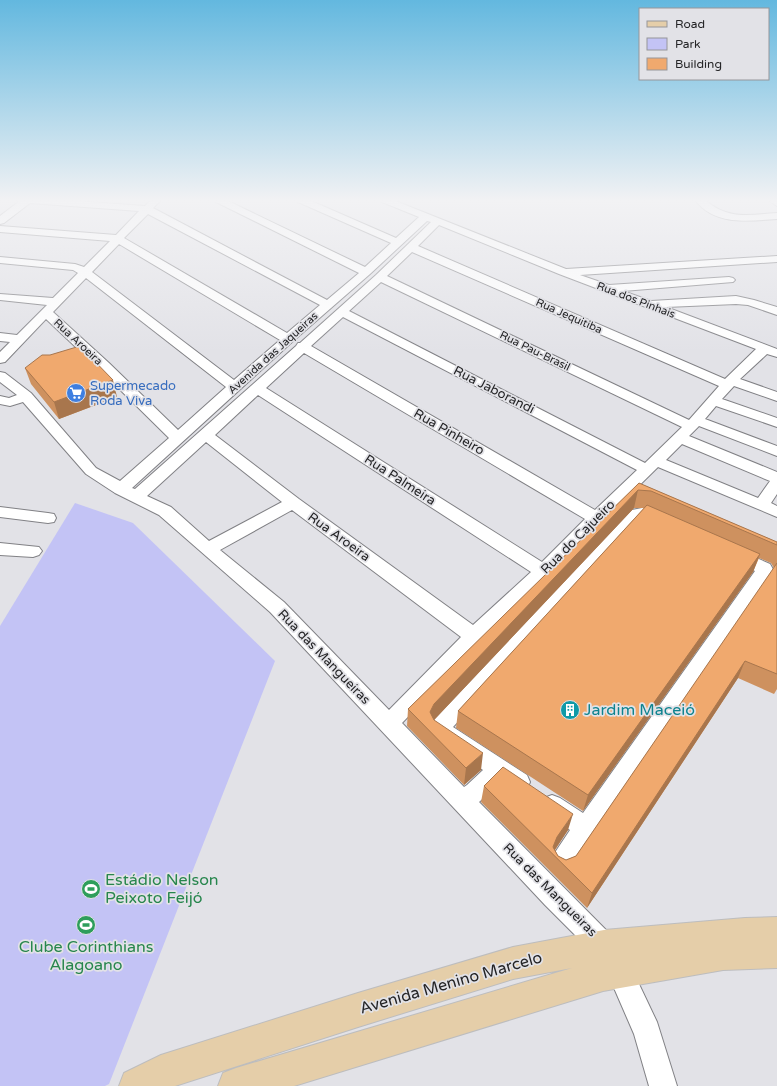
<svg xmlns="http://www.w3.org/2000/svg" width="777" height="1086" font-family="'Varela Round',sans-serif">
	<rect width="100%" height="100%" fill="#e2e2e7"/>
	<path fill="#c3c3f5" d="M75,503L133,523L275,661L109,1084L105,1086H0V626Z"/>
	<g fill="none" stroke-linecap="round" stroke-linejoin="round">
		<g stroke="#818185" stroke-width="2">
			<path id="minor" d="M21,200H62L145,206L151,200H161L153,208L327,300L359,273L216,202L214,200H226L365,267L391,243L298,202L296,200H309L396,238L419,217L382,202L380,200H393L566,269L777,256V262L580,275L609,285L729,277L733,278L735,280L733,282L623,291L651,301L736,296L754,300L777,307V315L748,305L736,304L666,307L777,349V357L767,354L740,379L777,392V401L734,386L722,399L777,418V427L716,406L705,419L777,446V456L699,426L689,436L777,472V494L771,503L777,506V517L658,467L478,644L402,723L464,787L467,785L483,770L434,736L430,730L434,720L632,510L642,508L648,509L667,518L669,522L667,526L661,527L642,520L453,727L527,775L530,782L527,789L519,792L511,789L501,782L479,802L613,937L629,963L657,1022L677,1086H649L634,1034L611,981L595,955L545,905L270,612L159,515L115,493L86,474L23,402L10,406L0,404V396L9,398L17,395L0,382V372L5,373L31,393L96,468L120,481L169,438L99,369L46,319L5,362L0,363V352L10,342L0,341V333L17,335L47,305L0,300V294L53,298L78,273L73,270L0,263V257L75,264L84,267L110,241L0,232V226L116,235L139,211L30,203L4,223L0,224V216ZM148,214L320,305L287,333L124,238ZM427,221L431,222L376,275L300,343H298L296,346L135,489L132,488L292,342L370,274ZM439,225L559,274L756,349L725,379L418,246ZM119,244L280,340L234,380L92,272ZM412,252L719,386L689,420L387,276ZM86,278L226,387L178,430L109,363L53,312ZM381,282L682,427L645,463L349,311ZM343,317L637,470L595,510L311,346ZM304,353L585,519L542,562L266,388ZM258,395L531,572L473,625L299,499L215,435ZM206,442L282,502L209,541L171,507L147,496ZM682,444L770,481L758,498L666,460ZM292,510L461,637L389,710L284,602L220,550Z
				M695,200H705C728,220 749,215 777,213V219C748,221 715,226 695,200Z
				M768,200H777V206Z
				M0,507L48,513L54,514L56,518L54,522L48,523L0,517Z
				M0,543L39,547L42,551L39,555L33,557L0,555Z
				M736,549L770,564L774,571L570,870L562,874L554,870L550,862L554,854L570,830L544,812L541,805L544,798L552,795L560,798L583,813L755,571L730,559L727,555L730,551Z"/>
		</g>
		<g stroke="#bdbdbe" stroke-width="2">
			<path id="major" d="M777,917V968L723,970L603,991L294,1086H218L223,1073L236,1068L572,968L513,979L358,1027L175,1086H119L124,1073L161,1055L358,993L513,947L604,930L745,918Z"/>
		</g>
		<use href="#minor" fill="#fff" fill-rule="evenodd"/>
		<use href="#major" fill="#e5cea9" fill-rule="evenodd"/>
	</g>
	<path fill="#ce915f" d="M25,368L117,397L59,419L31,384Z
		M639,483L777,542V689L774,694L738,678L587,908L481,802L484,786L568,830L555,850L558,856L566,860L576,856L774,568L771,563L759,558L753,572L583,811L456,728L458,711L644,508H634L434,720L481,770L464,785L407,726L408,709Z"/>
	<path fill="#a8764d" d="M113,380L117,397L59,419L54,402Z
		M638,490L634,508L433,721L430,712L434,704Z
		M760,554L753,572L583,811L588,795Z
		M745,661L738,678L587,908L592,893Z
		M483,753L481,770L464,785L466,768Z
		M573,814L568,830L552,854L553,847L557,837Z"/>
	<path fill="#f0a96e" stroke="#a8764d" d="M80,346L113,380L54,402L25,368L42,355H50Z
		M639,483L777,542V545L651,491L638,490L434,704L430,712L434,720L483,753L466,768L408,709Z
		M647,505L760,554L588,795L458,711Z
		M777,563V674L745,661L592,893L484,786L503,767L573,814L557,837L553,847L558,856L566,860L576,856Z"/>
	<linearGradient id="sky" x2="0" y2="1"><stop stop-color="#63b8df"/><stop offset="0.57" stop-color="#f2f2f4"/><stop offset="1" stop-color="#f2f2f4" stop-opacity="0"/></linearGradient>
	<rect width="777" height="352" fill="url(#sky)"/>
	<defs>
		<g id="supermarket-disc" transform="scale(1)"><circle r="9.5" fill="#3f7fe0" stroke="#e2e2e7"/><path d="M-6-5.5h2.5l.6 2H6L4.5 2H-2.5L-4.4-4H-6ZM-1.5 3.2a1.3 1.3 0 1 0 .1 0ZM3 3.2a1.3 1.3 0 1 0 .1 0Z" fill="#fff"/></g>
		<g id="building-disc" transform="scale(1)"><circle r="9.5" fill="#0f9aa8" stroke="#e2e2e7"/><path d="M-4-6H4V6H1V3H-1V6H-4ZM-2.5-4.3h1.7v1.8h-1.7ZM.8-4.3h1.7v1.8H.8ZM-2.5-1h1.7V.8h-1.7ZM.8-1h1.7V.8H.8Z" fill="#fff"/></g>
		<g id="stadium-disc" transform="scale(1)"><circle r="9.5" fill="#2e9e5b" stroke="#e2e2e7"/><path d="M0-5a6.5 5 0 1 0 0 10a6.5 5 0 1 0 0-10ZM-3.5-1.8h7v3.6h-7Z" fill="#fff"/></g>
	</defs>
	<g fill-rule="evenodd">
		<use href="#supermarket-disc" x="76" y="393"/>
		<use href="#building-disc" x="570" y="710"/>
		<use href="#stadium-disc" x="91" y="889"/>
		<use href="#stadium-disc" x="86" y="925"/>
	</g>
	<g text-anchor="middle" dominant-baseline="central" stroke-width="3.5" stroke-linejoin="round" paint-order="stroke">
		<g font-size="11" fill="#242426" stroke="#e2e2e7">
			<text transform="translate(636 300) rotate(21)">Rua dos Pinhais</text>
			<text transform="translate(569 316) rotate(24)">Rua Jequitiba</text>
			<text transform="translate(78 342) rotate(43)">Rua Aroeira</text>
			<text transform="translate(535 351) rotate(26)">Rua Pau-Brasil</text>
			<text transform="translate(273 353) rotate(-42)">Avenida das Jaqueiras</text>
		</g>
		<g font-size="13" fill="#366cbe" stroke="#e2e2e7" text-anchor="start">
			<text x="90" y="386">Supermecado<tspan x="90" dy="15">Roda Viva</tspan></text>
		</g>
		<g font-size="13" fill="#242426" stroke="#e2e2e7">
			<text transform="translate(494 390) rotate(27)">Rua Jaborandi</text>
			<text transform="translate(449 432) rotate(30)">Rua Pinheiro</text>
			<text transform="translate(400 480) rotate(33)">Rua Palmeira</text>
			<text transform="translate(339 537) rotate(36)">Rua Aroeira</text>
			<text transform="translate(578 537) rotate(-45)">Rua do Cajueiro</text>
			<text transform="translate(324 657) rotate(46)">Rua das Mangueiras</text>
			<text transform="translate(550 890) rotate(45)">Rua das Mangueiras</text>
		</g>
		<g font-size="16" fill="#0d838f" stroke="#e2e2e7" text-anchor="start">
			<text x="584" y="710">Jardim Maceió</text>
		</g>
		<g font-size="16" fill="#27864d" stroke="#e2e2e7" text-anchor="start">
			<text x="105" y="880">Estádio Nelson<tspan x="105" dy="18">Peixoto Feijó</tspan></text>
			<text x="86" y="947" text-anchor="middle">Clube Corinthians<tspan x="86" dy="18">Alagoano</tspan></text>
		</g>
		<g font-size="16" fill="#242426" stroke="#e2e2e7">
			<text transform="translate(451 983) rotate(-16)">Avenida Menino Marcelo</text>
		</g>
	</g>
	<rect x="639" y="8" width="130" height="72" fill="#e2e2e7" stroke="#96969a"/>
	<rect x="647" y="21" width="20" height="6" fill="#e5cea9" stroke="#96969a"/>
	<text x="675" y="28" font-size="12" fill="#242426">Road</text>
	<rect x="647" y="38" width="20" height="12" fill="#c3c3f5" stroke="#96969a"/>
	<text x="675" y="48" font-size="12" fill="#242426">Park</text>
	<rect x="647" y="58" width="20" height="12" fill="#f0a96e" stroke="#96969a"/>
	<text x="675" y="68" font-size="12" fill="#242426">Building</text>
</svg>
